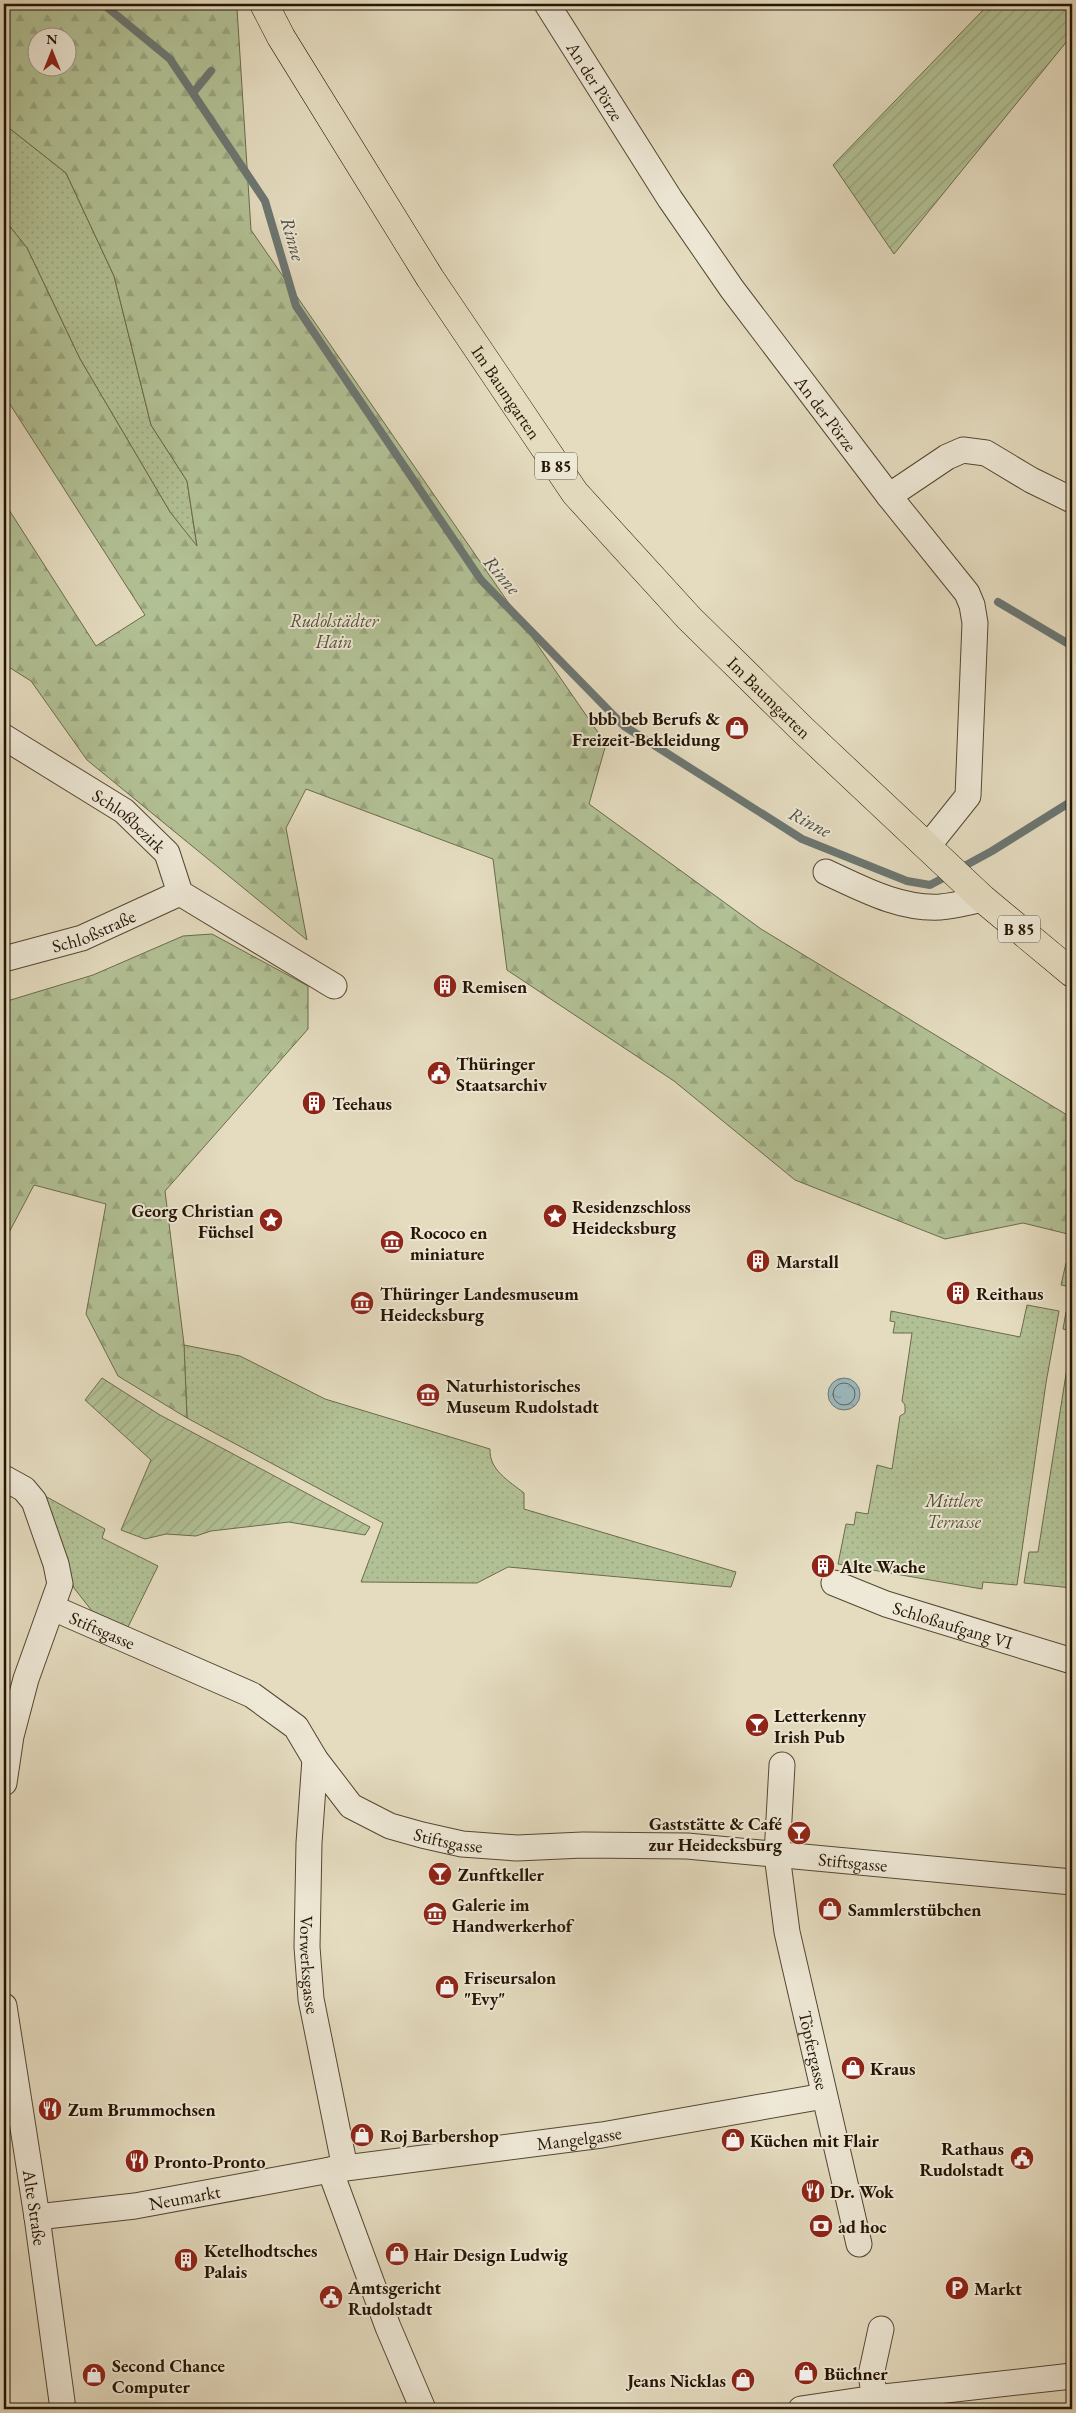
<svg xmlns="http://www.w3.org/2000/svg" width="1076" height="2413" font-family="'EB Garamond',serif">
	<defs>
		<pattern id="grass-dots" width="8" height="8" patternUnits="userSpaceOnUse" patternTransform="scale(1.25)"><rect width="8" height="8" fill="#b2c195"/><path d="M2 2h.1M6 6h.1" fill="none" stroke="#99a57f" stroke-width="1.8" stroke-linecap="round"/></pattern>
		<pattern id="forest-firs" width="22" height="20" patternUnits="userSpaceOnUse" patternTransform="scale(1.25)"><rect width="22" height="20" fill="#b2c195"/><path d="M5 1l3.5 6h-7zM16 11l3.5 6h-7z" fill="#99a57f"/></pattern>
		<pattern id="garden-furrows" width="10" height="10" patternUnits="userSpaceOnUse" patternTransform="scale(1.25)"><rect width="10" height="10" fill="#b2c195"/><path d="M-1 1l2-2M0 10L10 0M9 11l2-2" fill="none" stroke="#99a57f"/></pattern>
		<pattern id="water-ripples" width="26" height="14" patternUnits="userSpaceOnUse" patternTransform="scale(1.25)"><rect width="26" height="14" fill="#9cb8be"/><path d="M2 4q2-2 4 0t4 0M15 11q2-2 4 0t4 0" fill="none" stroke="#869da2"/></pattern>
	</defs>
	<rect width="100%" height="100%" fill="#e5dcc0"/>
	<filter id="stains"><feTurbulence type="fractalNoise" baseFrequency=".004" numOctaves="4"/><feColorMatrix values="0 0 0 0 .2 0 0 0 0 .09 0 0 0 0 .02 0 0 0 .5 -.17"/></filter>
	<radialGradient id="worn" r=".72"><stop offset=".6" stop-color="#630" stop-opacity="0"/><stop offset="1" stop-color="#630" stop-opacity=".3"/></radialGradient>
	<path fill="url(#grass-dots)" stroke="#6b6b4c" d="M4,124L66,173L114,276L151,425L187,481L197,547L170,512L80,359L27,248L4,219Z
		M1066,1263L1072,1264V1287L1061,1285Z
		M1027,1305L1059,1311L1046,1383L1017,1585L983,1582L982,1589L838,1564L846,1524L854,1525L856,1512L868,1514L877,1465L892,1469L900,1416L905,1413V1405L902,1401L912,1333H893L895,1322L890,1321L891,1311L1020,1337Z
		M1066,1312L1072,1313V1331L1063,1329Z
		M1072,1336V1588L1024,1583L1029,1552H1038Z
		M184,1345L240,1356L325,1399L490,1449C489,1470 509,1481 524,1493V1509L736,1572L731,1587L508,1567L477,1583L361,1582L383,1523L187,1418Z
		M45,1496L105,1529L102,1538L158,1566L128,1627L92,1611L74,1588Z"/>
	<path fill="url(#forest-firs)" stroke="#6b6b4c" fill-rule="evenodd" d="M4,4H235L237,8L251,230L606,744L589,804L761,929L1072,1118V1235L1023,1223L945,1239L795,1180L674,1081L507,970L493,859L306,789L286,828L307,940L87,760L31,681L4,664V502L96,646L145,615L4,395V219L27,248L80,359L170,512L197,546L187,481L151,425L114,276L66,173L4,124ZM38,38H68V68H38Z
		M212,934L308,986V1029L165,1191L184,1344L187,1418L118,1376L86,1314L106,1204L34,1185L4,1242V1002L93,975L183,936Z"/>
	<path fill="url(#garden-furrows)" stroke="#6b6b4c" d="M989,4H1072V35L894,254L833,165Z
		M102,1378L160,1415L370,1527L365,1535L289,1522L211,1531L196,1536L166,1534L145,1539L121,1530L151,1460L85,1400Z"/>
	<path fill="url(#water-ripples)" stroke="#6c7773" d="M828 1394a16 16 0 1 1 32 0a16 16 0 1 1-32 0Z"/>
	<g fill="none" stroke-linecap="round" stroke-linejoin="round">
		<path stroke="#606660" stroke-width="1" d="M833 1394a11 11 0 1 1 22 0a11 11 0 1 1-22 0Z"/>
		<path stroke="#6c7773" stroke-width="8" d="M103,4L170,59L265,201L296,306L481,580L624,726L802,839L907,881L930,885L949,875
			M193,93L211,71
			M998,602L1072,646
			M959,869L992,851L1072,801"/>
		<g stroke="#544732" stroke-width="27">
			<g id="street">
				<path id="s1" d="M547,4L670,199L732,289L889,496L967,593L972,605L975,623L968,796L928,846"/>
				<path d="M889,496L947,457L963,450L986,453L1031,480L1072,500"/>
				<path id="s2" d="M4,737L124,811L167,853L180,893L334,986"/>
				<path d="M826,872C863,889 899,909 940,907C954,906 969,902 983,899"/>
				<path id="s3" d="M4,959L82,938L180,893"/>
				<path d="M4,1478L24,1489L34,1501L56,1564L60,1584L26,1679L11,1736L4,1783"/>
				<path id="s4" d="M834,1583L886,1604L1072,1661"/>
				<path id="s5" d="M53,1608L252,1695L296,1727L315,1759L351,1806L390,1826L422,1835L462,1844L517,1848L583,1845L687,1846L1072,1882"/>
				<path id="s6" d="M315,1759L309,1843L307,1947L311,1999L345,2168"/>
				<path id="s7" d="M782,1765L777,1855L787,1932L859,2244"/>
				<path id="s8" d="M4,2006L37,2217L63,2409"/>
				<path d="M330,2170L388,2327L423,2409"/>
				<path id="s9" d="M37,2217L135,2206L330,2170L602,2135L824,2096"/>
				<path d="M875,2398L871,2375L881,2329"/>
				<path d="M801,2409L875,2398L1072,2376"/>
			</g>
		</g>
		<g stroke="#241503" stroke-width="29">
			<g id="primary">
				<path id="s10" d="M264,4L281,37L430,278L575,493L689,618L803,730L983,899L1072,973"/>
			</g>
		</g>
		<use href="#street" stroke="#eee8d6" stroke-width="25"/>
		<use href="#primary" stroke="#e5dcc0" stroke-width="28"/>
	</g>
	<defs>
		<g id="shop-disc" transform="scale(1.25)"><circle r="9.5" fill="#8f2418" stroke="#eee8d6"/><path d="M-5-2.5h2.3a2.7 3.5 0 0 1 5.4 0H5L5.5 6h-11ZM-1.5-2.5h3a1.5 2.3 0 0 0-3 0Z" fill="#fff"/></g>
		<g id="building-disc" transform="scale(1.25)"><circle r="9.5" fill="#8f2418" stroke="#eee8d6"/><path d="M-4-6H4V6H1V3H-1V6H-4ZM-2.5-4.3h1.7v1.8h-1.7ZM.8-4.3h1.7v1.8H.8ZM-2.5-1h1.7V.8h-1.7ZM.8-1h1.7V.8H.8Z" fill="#fff"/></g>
		<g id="civic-disc" transform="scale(1.25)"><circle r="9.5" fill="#8f2418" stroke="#eee8d6"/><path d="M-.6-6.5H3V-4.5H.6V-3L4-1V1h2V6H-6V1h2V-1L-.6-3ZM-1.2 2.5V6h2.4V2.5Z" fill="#fff"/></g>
		<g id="sight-disc" transform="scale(1.25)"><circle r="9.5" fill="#8f2418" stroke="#eee8d6"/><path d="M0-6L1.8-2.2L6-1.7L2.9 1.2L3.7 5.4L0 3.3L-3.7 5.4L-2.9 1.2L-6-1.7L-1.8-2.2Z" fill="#fff"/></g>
		<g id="museum-disc" transform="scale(1.25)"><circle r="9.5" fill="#8f2418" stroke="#eee8d6"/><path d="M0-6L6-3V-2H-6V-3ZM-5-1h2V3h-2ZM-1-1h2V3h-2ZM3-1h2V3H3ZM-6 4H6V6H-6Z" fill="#fff"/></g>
		<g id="bar-disc" transform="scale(1.25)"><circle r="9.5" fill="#8f2418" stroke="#eee8d6"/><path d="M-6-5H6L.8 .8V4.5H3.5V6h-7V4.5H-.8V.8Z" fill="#fff"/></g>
		<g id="restaurant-disc" transform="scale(1.25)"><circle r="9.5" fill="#8f2418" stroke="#eee8d6"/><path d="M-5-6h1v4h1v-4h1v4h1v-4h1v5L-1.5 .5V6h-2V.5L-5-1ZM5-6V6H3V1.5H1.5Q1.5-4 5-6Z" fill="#fff"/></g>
		<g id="bank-disc" transform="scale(1.25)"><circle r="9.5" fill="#8f2418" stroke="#eee8d6"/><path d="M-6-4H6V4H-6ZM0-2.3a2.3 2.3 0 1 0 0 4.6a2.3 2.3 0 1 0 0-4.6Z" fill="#fff"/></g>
		<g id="parking-disc" transform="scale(1.25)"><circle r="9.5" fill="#8f2418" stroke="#eee8d6"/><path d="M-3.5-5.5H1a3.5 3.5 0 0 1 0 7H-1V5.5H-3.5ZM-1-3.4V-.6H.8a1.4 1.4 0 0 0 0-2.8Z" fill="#fff"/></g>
	</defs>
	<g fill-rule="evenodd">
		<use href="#shop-disc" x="737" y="728"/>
		<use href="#building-disc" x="445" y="986"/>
		<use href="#civic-disc" x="439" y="1073"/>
		<use href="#building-disc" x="314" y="1103"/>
		<use href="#sight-disc" x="555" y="1216"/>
		<use href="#sight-disc" x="271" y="1220"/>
		<use href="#museum-disc" x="392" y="1242"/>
		<use href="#building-disc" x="758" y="1261"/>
		<use href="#building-disc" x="958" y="1293"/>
		<use href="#museum-disc" x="362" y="1303"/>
		<use href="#museum-disc" x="428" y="1395"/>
		<use href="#building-disc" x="823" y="1566"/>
		<use href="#bar-disc" x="757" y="1725"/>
		<use href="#bar-disc" x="799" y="1833"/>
		<use href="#bar-disc" x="440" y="1874"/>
		<use href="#shop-disc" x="830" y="1909"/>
		<use href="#museum-disc" x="435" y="1914"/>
		<use href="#shop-disc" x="447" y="1987"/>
		<use href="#shop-disc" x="853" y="2068"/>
		<use href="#restaurant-disc" x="50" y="2109"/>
		<use href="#shop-disc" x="362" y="2135"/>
		<use href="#shop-disc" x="733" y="2140"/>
		<use href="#civic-disc" x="1022" y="2158"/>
		<use href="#restaurant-disc" x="137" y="2161"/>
		<use href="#restaurant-disc" x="813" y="2191"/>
		<use href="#bank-disc" x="821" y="2226"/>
		<use href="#shop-disc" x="397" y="2254"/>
		<use href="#building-disc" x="186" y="2260"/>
		<use href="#parking-disc" x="957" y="2288"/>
		<use href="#civic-disc" x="331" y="2297"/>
		<use href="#shop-disc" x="806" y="2373"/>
		<use href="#shop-disc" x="94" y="2375"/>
		<use href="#shop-disc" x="743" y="2380"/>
	</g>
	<g text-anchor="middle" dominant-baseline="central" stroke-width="4" stroke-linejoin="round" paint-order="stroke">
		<g fill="#eee8d6" stroke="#615442" stroke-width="1">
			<rect x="535" y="452.5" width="42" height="27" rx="4"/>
			<rect x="998" y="915.5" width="42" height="27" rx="4"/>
		</g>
		<g font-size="16" font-weight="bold" fill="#241503">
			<text x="556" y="466">B 85</text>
			<text x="1019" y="929">B 85</text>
		</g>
		<g font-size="18" fill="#241503" stroke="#eee8d6">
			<text stroke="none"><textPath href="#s1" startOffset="91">An der Pörze</textPath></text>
			<text stroke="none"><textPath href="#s10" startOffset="458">Im Baumgarten</textPath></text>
			<text stroke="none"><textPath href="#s1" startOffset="496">An der Pörze</textPath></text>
			<text stroke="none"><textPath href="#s10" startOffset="862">Im Baumgarten</textPath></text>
			<text stroke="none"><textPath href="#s2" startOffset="151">Schloßbezirk</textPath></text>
			<text stroke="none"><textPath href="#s3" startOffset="94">Schloßstraße</textPath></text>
			<text stroke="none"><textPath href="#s4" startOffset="126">Schloßaufgang VI</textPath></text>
			<text stroke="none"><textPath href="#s5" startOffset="54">Stiftsgasse</textPath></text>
			<text stroke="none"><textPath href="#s5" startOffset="472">Stiftsgasse</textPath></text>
			<text stroke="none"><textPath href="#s5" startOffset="878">Stiftsgasse</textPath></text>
			<text stroke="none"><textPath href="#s6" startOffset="206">Vorwerksgasse</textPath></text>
			<text stroke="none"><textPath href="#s7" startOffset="289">Töpfergasse</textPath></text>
			<text stroke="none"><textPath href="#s9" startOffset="548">Mangelgasse</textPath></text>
			<text stroke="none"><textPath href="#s9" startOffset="149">Neumarkt</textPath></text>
			<text stroke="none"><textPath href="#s8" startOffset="204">Alte Straße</textPath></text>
		</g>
		<g font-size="18" font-style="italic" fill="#565136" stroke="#eee8d6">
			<text x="334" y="620">Rudolstädter<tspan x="334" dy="21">Hain</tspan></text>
			<text x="954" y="1500">Mittlere<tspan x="954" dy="21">Terrasse</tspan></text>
		</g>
		<g font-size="18" font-weight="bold" fill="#241503" stroke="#eee8d6" text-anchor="start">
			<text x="720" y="718" text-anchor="end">bbb beb Berufs &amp;<tspan x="720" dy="21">Freizeit-Bekleidung</tspan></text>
			<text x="462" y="986">Remisen</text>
			<text x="456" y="1063">Thüringer<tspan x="456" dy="21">Staatsarchiv</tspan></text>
			<text x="332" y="1103">Teehaus</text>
			<text x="572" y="1206">Residenzschloss<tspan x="572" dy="21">Heidecksburg</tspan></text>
			<text x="254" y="1210" text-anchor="end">Georg Christian<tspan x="254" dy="21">Füchsel</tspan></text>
			<text x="410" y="1232">Rococo en<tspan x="410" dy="21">miniature</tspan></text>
			<text x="776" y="1261">Marstall</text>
			<text x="380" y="1293">Thüringer Landesmuseum<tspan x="380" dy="21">Heidecksburg</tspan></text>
			<text x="976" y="1293">Reithaus</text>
			<text x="446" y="1385">Naturhistorisches<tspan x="446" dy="21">Museum Rudolstadt</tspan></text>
			<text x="840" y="1566">Alte Wache</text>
			<text x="774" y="1715">Letterkenny<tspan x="774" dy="21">Irish Pub</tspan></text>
			<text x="782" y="1823" text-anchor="end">Gaststätte &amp; Café<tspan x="782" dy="21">zur Heidecksburg</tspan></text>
			<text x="458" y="1874">Zunftkeller</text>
			<text x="452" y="1904">Galerie im<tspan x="452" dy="21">Handwerkerhof</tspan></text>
			<text x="848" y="1909">Sammlerstübchen</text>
			<text x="464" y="1977">Friseursalon<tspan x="464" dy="21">"Evy"</tspan></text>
			<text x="870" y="2068">Kraus</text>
			<text x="68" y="2109">Zum Brummochsen</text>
			<text x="380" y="2135">Roj Barbershop</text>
			<text x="750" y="2140">Küchen mit Flair</text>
			<text x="1004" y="2148" text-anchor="end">Rathaus<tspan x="1004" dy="21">Rudolstadt</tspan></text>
			<text x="154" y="2161">Pronto-Pronto</text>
			<text x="830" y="2191">Dr. Wok</text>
			<text x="838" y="2226">ad hoc</text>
			<text x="204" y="2250">Ketelhodtsches<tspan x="204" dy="21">Palais</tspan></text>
			<text x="414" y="2254">Hair Design Ludwig</text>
			<text x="348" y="2287">Amtsgericht<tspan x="348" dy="21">Rudolstadt</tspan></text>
			<text x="974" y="2288">Markt</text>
			<text x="112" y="2365">Second Chance<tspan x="112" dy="21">Computer</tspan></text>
			<text x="824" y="2373">Büchner</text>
			<text x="726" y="2380" text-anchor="end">Jeans Nicklas</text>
		</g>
		<g font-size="19" font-style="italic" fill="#4e4e44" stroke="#eee8d6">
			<text transform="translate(293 239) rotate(74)">Rinne</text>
			<text transform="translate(502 575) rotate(49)">Rinne</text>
			<text transform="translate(810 822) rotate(27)">Rinne</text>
		</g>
	</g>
	<rect width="1076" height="2413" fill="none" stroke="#e5dcc0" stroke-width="20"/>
	<rect x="5" y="5" width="1066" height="2403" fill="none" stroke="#241503" stroke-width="2.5"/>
	<rect x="10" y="10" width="1056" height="2393" fill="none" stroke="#241503"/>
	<g transform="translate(52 52)"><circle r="24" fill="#eee8d6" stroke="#9d9482"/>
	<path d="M0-4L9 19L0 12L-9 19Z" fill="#8f2418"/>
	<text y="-8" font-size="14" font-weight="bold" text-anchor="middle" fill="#241503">N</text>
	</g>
	<rect width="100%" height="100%" filter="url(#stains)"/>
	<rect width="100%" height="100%" fill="url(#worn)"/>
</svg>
